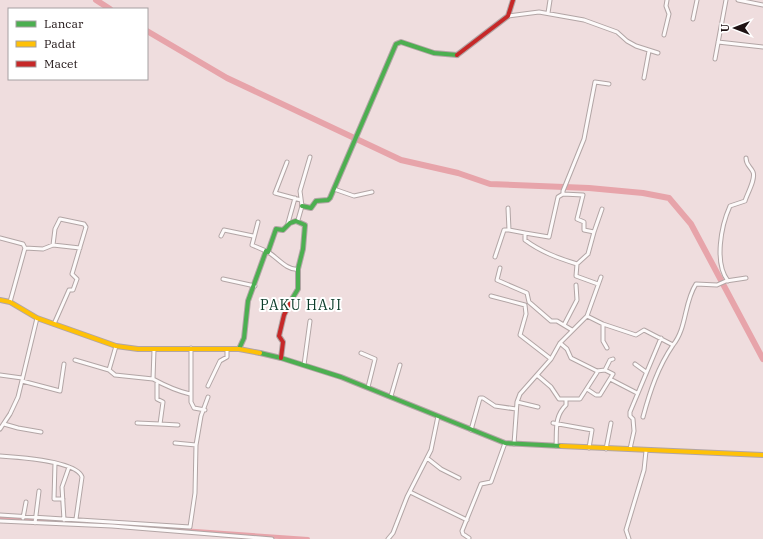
<svg xmlns="http://www.w3.org/2000/svg" width="763" height="539" font-family="'IBM Plex Serif',serif">
	<rect width="100%" height="100%" fill="#efddde"/>
	<g fill="none" stroke-linecap="round" stroke-linejoin="round">
		<path stroke="#e7a4aa" stroke-width="4" d="M0,517L110,525
			M125,526L308,539"/>
		<path stroke="#e7a4aa" stroke-width="6" d="M96,0L110,9
			M147,31L227,78L401,160L458,173L490,184L589,188L643,193L669,198L691,224L763,359"/>
		<g stroke="#b2a5a5" stroke-width="5">
			<path id="street" d="M738,0L763,5
				M548,13L550,0
				M508,16L539,12L584,20L617,32L627,41L636,46L658,53
				M693,19L697,0
				M664,35L669,14L666,6L667,0
				M718,42L763,47
				M715,59L726,0
				M644,78L649,51
				M287,162L275,193L301,200
				M334,189L354,196L372,192
				M508,208L509,230L525,233V240C541,252 558,258 577,264L576,276L598,284
				M298,220L302,206L300,191L310,157
				M258,222L252,245L266,251
				M288,223L295,198
				M594,232L602,209
				M525,233L549,237L558,197L563,194
				M221,236L224,230L253,236
				M0,238L23,244L25,248
				M53,245L80,248
				M268,252C277,257 287,271 298,269
				M495,257L504,230H509
				M577,264L588,254L594,232L584,230V222L577,219L583,195L563,194V191L584,139L595,82L609,84
				M500,268L497,280L527,293L529,302L551,321H557L572,330
				M223,279L255,286
				M728,281C714,263 721,226 730,206L745,201C747,194 756,179 753,172C750,166 746,165 746,158
				M491,296L525,305L526,314L520,335L551,359
				M10,302L25,248L43,249L53,245L55,229L60,219L84,224L86,227L72,274L77,279L73,290H69L54,324
				M587,316L603,324L636,335L644,330L673,345C687,328 684,302 696,284L717,285L726,281L746,278
				M603,324V341L607,348
				M564,325L577,300L576,285
				M560,343L567,349L571,358L597,371L605,370L613,374L600,395H596L587,389
				M191,348V402L194,408L205,410
				M361,353L375,359L368,387
				M75,360L109,370L116,346
				M635,364L646,372
				M304,365L310,321
				M109,370L115,375L153,379C164,385 177,391 190,394
				M605,370L610,360L613,359
				M0,375L22,378
				M537,375L551,387L559,399H580L598,371
				M153,379L154,350
				M610,379L637,393
				M22,381L60,391L64,364
				M157,383V399L163,402L160,424L178,425
				M208,386L220,361L227,357V349
				M391,396L400,365
				M517,402L538,407
				M643,417C650,391 658,367 673,345
				M137,423L160,424
				M553,423L592,430L589,448
				M4,424L18,428L41,432
				M0,429L10,414L18,397L37,318
				M471,430L480,398H483L495,406L516,409
				M175,443L196,445
				M514,444L517,402L520,394L551,359L560,343L587,316L601,277
				M556,446C557,429 554,417 566,405V400
				M606,449L611,423
				M630,449L634,431L633,419L630,416V412L661,338
				M0,456C16,457 77,461 82,477L76,519
				M427,458L441,469L459,478
				M55,463L54,499H63
				M410,492L467,520
				M0,515L190,527
				M23,518L26,502
				M64,520L62,487L69,467
				M0,521L112,526L272,539
				M35,523L39,491
				M190,527L195,493L196,445L201,416L208,397
				M469,538L463,534L462,531L481,484L491,482L505,443
				M388,539L393,533L407,497L431,450L438,416
				M629,539L626,530L644,470L646,451"/>
		</g>
		<g stroke="#b2a5a5" stroke-width="6">
			<path id="fast" d="M302,206L311,208L316,201L328,200L330,198L396,44L401,42L434,53L457,55
				M239,349L244,338L248,301L266,251L268,252L276,229L283,230L290,223L296,221L305,225L303,249L298,269V289L292,299
				M260,353L281,358L341,377L505,443L561,446"/>
		</g>
		<g stroke="#b2a5a5" stroke-width="6">
			<path id="slow" d="M0,300L10,302L37,318L116,346L138,349H239L260,353
				M561,446L763,455"/>
		</g>
		<g stroke="#b2a5a5" stroke-width="6">
			<path id="jam" d="M457,55L508,16L513,0
				M281,358L283,342L279,336L284,315L292,299"/>
		</g>
		<use href="#street" stroke="#fdfafa" stroke-width="3"/>
		<use href="#fast" stroke="#4caf50" stroke-width="4"/>
		<use href="#slow" stroke="#ffc107" stroke-width="4"/>
		<use href="#jam" stroke="#c62828" stroke-width="4"/>
	</g>
	<g text-anchor="middle" dominant-baseline="central" stroke-width="4" stroke-linejoin="round" paint-order="stroke">
		<g font-size="14" letter-spacing="1" fill="#0d3d2b" stroke="#fff">
			<text x="301" y="305">PAKU HAJI</text>
		</g>
	</g>
	<rect x="8" y="8" width="140" height="72" fill="#ffffff" stroke="#a5a0a1"/>
	<rect x="16" y="21" width="20" height="6" fill="#4caf50" stroke="#a5a0a1"/>
	<text x="44" y="28" font-size="12" fill="#1e1213">Lancar</text>
	<rect x="16" y="41" width="20" height="6" fill="#ffc107" stroke="#a5a0a1"/>
	<text x="44" y="48" font-size="12" fill="#1e1213">Padat</text>
	<rect x="16" y="61" width="20" height="6" fill="#c62828" stroke="#a5a0a1"/>
	<text x="44" y="68" font-size="12" fill="#1e1213">Macet</text>
	<g transform="translate(735 28) rotate(270)" stroke="#ffffff" stroke-width="3" paint-order="stroke">
	<path d="M0-3L7 15L0 10L-7 15Z" fill="#1e1213"/>
	<text y="-6" font-size="11" font-weight="bold" text-anchor="middle" fill="#1e1213">U</text>
	</g>
</svg>
